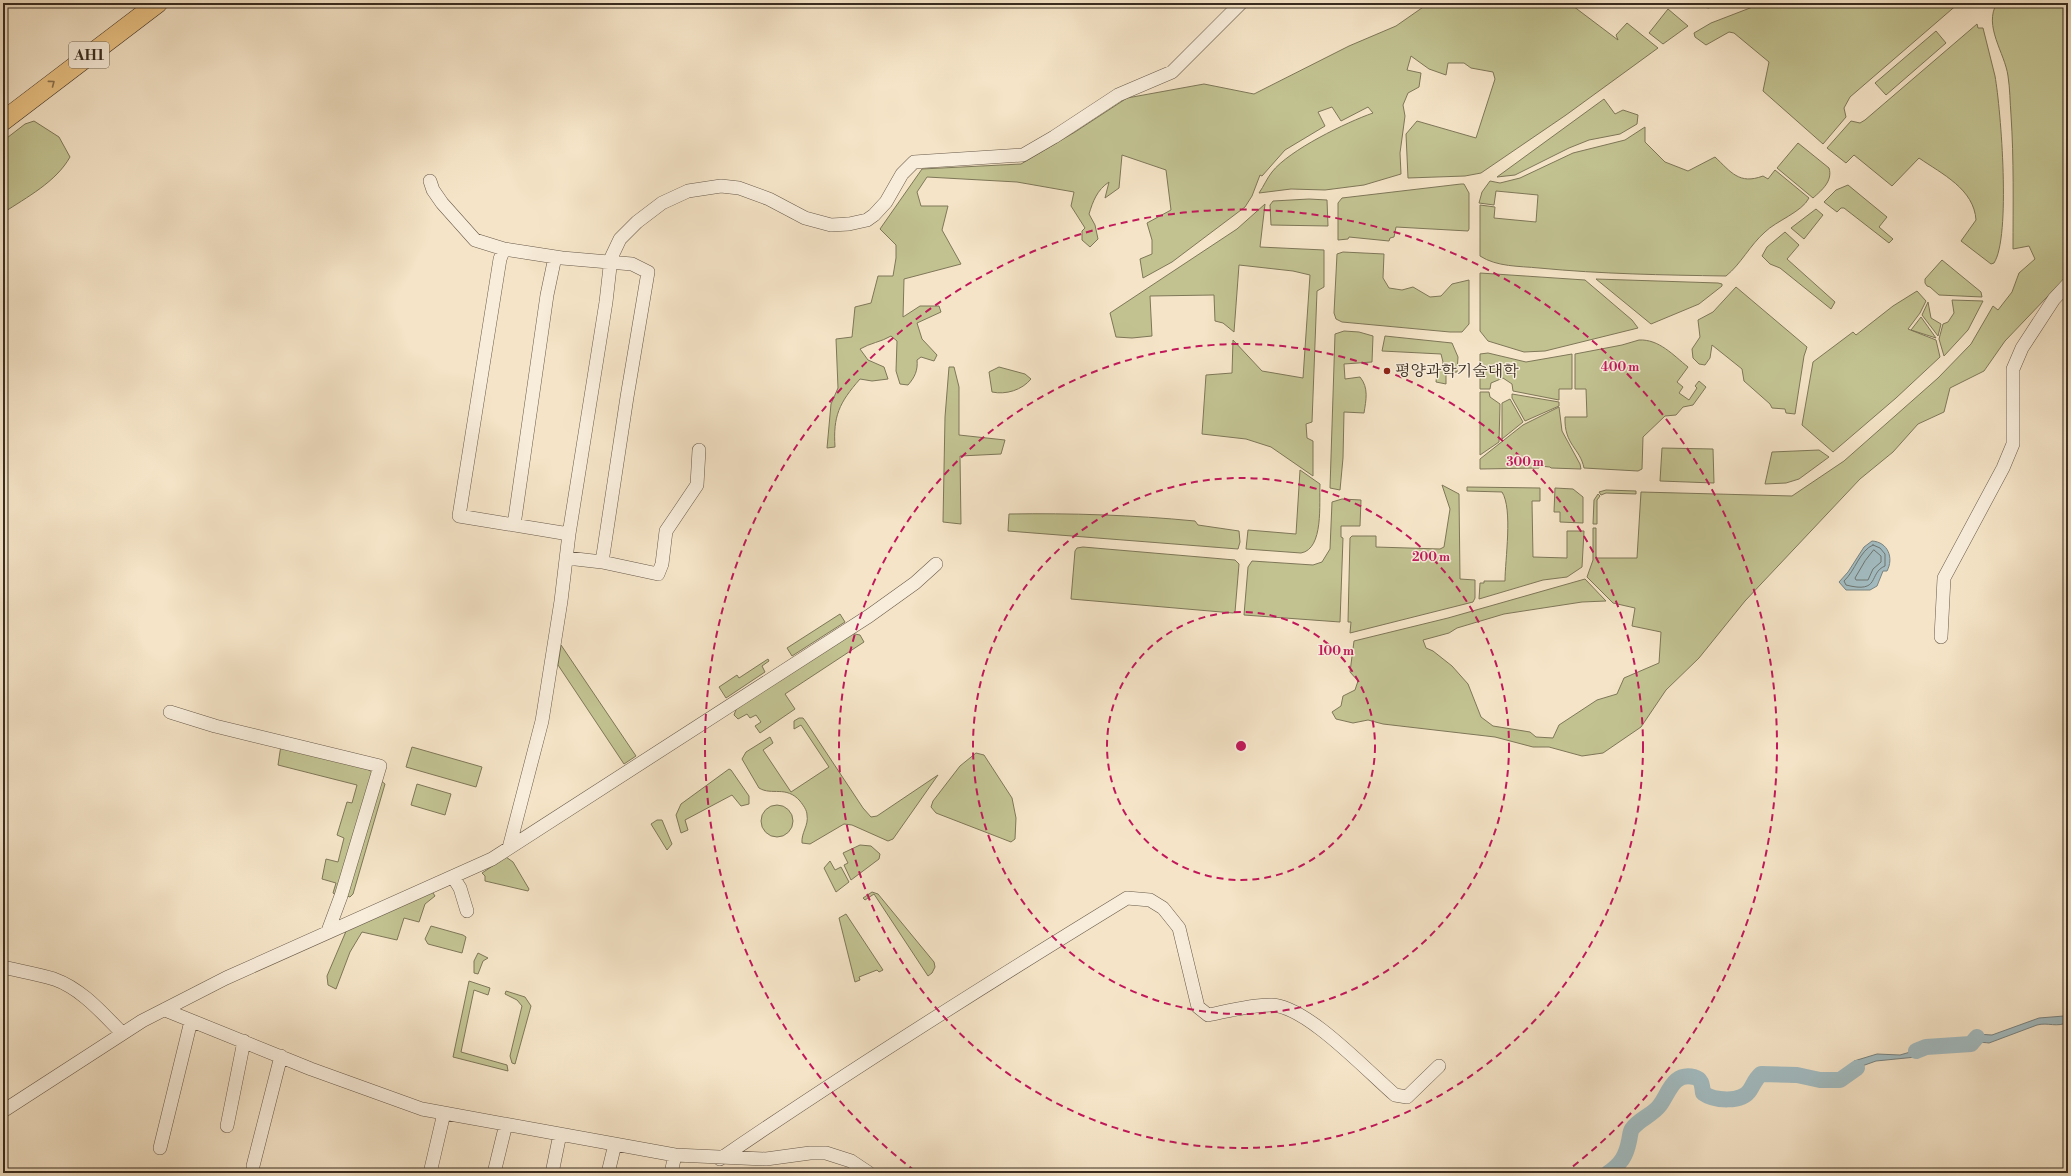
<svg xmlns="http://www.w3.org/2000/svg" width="2071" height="1176" font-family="'Libre Bodoni','Noto Serif KR',serif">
	<rect width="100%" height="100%" fill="#f5e4c7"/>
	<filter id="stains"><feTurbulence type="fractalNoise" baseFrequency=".005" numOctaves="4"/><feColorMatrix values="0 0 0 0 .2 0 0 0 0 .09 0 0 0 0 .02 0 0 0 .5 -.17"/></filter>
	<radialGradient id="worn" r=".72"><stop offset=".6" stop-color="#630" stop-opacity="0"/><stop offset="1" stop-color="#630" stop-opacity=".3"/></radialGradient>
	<path fill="#c2c291" stroke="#7e7758" d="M1429,3H1569L1618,40L1616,35L1627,23L1658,48L1566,115L1481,173L1465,176L1408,178L1406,134L1417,121L1476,138L1495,79L1493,72L1471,68L1464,63H1448L1446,75L1429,69L1411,56L1407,70L1421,73L1419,87L1408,93L1403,105L1405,116L1400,153L1401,174L1364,185L1325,190L1291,189L1259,193C1264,186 1267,178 1272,172C1289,150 1347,122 1373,113L1368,107L1341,121L1332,107L1318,112L1325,126L1285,150L1262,176L1260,175L1252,196L1245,207L1172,262L1143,278L1140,259L1152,254V240L1147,223L1171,210L1166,170L1122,155L1119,188L1105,198L1109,182C1097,190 1093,201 1089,214L1095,225L1098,239L1090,247L1082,240V231L1085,228L1071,206L1074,192L1017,182L927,177L917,192L921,206H948L942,230L961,264L904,279L903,317L920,306H939L941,312L917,323L922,339L937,355L934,361L921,357L917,360C918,370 915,377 908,385L900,384L896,371L897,341L891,336C881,342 870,343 860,349L868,360L884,367L888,379L872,381L860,379C839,403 833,416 835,447L827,448L831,404L838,388L836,339L852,337L855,307L871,303L878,276H893L896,258V245L880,229L922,169L1021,164L1075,132L1127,98L1204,84L1254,94L1349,46L1396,26Z
		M1680,3H1715L1709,8Z
		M1763,3H1959L1850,97L1844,108L1846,117L1823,144L1763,91L1769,62L1734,33L1729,32L1706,45L1695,37L1694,33L1711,23Z
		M1997,3H2068V275L2005,341L1984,371L1950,388L1944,412L1918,424L1893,452L1860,479L1745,601L1699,658L1666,690L1641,727L1603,753L1582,756L1549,747H1533L1495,737L1383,724L1368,720L1353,723L1336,719L1332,712L1341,706L1343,696L1355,690L1358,681L1350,672L1354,641L1448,618L1585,579L1606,601L1582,602L1504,614L1457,628L1449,633L1423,640L1426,648L1433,651L1452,666L1468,684L1481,717L1493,726L1530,732L1536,737L1553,738L1559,725L1597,700L1617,694L1624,678L1659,663L1661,632L1632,626L1635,608L1613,603L1587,577L1593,560V528H1596V558H1637L1641,492L1792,496L1844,461L1938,378L1971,344L1993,306L1998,310L2012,292L2019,273L2035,259L2029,246L2013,249C2013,205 2014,160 2011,115C2010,102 2010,89 2008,76C2005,53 1983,26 1997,3Z
		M1668,9L1688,26L1663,44L1649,33Z
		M1977,24L1978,28H1983C1987,44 1991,60 1995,76C2001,110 2011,237 1994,263L1991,264L1961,241L1976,220C1974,189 1942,174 1919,158L1892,186L1854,155L1846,163L1827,148L1851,121L1860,123L1865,120Z
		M1936,31L1946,43L1886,95L1875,83Z
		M1604,99L1615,114L1623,110L1638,115L1637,124L1620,134L1589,140L1569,148L1515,175L1497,177Z
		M34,121L59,137L70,157C56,182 27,197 3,213V141L25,124Z
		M1645,127V142L1665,162L1688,171L1715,157C1731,172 1739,185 1763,176L1768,179L1775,170L1809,198C1802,212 1776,221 1765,232C1750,245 1741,264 1726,276C1663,275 1601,274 1539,268C1519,266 1497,267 1480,256V205L1495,207L1494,218L1536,222L1538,195L1496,191L1494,205L1479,203L1482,192L1490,181L1500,183L1520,178L1573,153L1625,140Z
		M1798,143L1829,168C1833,181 1822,190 1813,198L1777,168Z
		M1461,184H1464L1469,193V229L1468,231L1396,227L1394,237L1390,238L1389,241L1349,237L1348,239L1338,240V203L1342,198Z
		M1848,185L1887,217L1879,227L1893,239L1889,243L1844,208H1841L1837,212L1824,202L1836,190Z
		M1309,199L1327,200L1328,226L1271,225L1270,205L1273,201Z
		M1265,204L1260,247L1324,250V287L1317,291L1312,422L1306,424L1307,438L1313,441V476L1271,447L1246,439L1202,434L1206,375L1232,373L1233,340L1262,371L1303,378L1310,275L1293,271L1239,265L1234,332L1223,323L1215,321L1214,295L1150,296L1152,336L1132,338L1116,337L1110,313L1237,229Z
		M1816,209L1823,215L1804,239L1791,228Z
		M1785,232L1799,245L1787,259L1835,302L1831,309L1780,268L1770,264L1762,256L1767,247Z
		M1343,252L1384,254L1383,278L1389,288L1402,290L1413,287L1430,297L1441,296L1452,284L1469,280V324L1462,332H1450L1342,322L1336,319L1334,313L1337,254Z
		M1942,260L1981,292L1982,297L1939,295L1930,287L1927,286L1925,283V279Z
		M1480,273L1585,280L1632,320L1638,328L1545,351L1524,352L1488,341L1480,331Z
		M1596,279L1718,283L1722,284V286L1699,304L1651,324Z
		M1736,287L1807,347L1804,356L1795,414L1786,413L1785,409L1772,408L1770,404L1744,381L1742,369L1712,345L1710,358L1705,365L1699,364L1693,358L1692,349L1700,337L1698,320L1713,312Z
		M1917,291L1926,301L1920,313L1908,329L1936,340L1940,357L1896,398L1833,452L1802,425L1813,362L1853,332L1856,335L1893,306Z
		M1952,300L1983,301L1968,330L1944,356L1939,339L1943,324L1948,322L1954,313Z
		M1928,302L1931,318L1941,324L1938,336L1922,315Z
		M1921,317L1936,338L1911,330Z
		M1344,331L1359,332L1373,336L1372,362L1344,364L1345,379L1360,377C1369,388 1366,400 1364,413L1344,412L1343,458L1340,490L1330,488L1335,334Z
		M1385,336L1452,343L1458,357L1457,372L1446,373V384L1436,382L1437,372L1441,370L1443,362L1441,354L1382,351Z
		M1639,340C1659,339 1673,355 1688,367L1677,382L1683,387L1679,393L1689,400L1697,388L1695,386L1699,381L1706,387L1693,405L1683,407L1676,415L1665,416L1643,437L1642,469L1638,471L1584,468C1580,448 1564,445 1565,417H1587L1586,389H1575V354L1622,345Z
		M1488,353L1526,362L1572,354V389H1559V400L1513,391L1512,384L1503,378L1491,383L1490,389H1480V354Z
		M949,367H954L959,387V435L1005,440L1001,454L960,456L961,524L943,522L945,417Z
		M999,367L1025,374L1031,379C1022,390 1006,395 992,392L989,372Z
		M1480,392H1489L1490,397L1500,404L1499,442L1480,455Z
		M1512,394L1559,402V406L1525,421L1512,398Z
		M1510,399L1523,422L1502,439V403Z
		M1559,407L1562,431L1580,464L1581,469L1551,468L1550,467L1539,466V468L1480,469V459L1523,425Z
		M1662,448L1713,449L1714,483L1660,481Z
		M1819,450L1829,457L1799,479L1786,483L1765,484L1772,452Z
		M1300,470L1320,484C1319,503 1324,549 1301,553L1246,549L1248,530L1296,534Z
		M1442,485L1459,494L1460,579L1475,580V598L1473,602L1350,633L1351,622H1348L1350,538L1352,536H1376V547L1440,549L1444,547L1450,509Z
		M1467,487L1540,488V501H1532L1533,557L1567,558V531H1584L1582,567L1567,577L1543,580L1479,599L1480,583H1484V581H1505C1505,560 1513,509 1502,492L1467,491Z
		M1555,488L1573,489L1583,497V523L1560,522V512H1554Z
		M1606,490L1636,491V494L1606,493L1601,495L1599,492Z
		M1598,494L1600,496L1597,500V524H1593L1594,500Z
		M1342,499L1361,500L1360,526H1341V537L1343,538L1340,622L1244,615L1248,567L1252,561L1313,565L1322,562L1330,549L1332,502Z
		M1009,514C1071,513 1133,515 1195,521L1198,525L1239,531L1240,542L1238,549L1008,531Z
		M1083,547L1235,560L1239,564L1235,612L1233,613L1071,599L1075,551L1077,548Z
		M840,614L845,622L792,656L787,648Z
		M850,633L860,635L864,642L785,694L795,709L760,733L755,726L761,722L756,715L750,718L747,714L738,719L734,715L737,707Z
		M561,645L636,756L624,764L558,665Z
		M768,659L769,661L762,666L765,672L726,698L719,687L737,675L739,678Z
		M799,718H803L806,722L863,808L871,817L877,816L938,775L893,839L888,841L852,825L844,824L810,844L802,843C801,833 809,825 807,815C807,810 803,805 800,801C786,785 772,796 759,788L742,759L746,752L770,737L773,743L763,750L791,792L829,767L801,725L794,729V721Z
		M281,745L364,767L372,772L337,896L333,893L336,883L322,879L326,859L338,862L344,838L337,835L347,802L352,803L357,785L278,765Z
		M412,747L482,767L476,787L406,767Z
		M976,753L984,755L1012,798L1016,818L1015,839L1011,842L936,813L931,807L933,801L960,766Z
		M729,769L731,770L749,796V804L741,806L732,795L685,820L688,830L681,833L676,815L681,804Z
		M380,780L385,784L353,894L350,897L347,896Z
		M417,784L451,794L445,815L411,805Z
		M761 821a16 16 0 1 1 32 0a16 16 0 1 1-32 0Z
		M657,820H662L672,844L667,850L651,824Z
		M860,845L871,846L880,854L879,859L851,880L844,865L848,863L843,853Z
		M506,857L513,862L529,889L528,891L485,881V876L482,873Z
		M830,861L835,870L841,867L849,882L836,892L824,868Z
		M431,890L435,896L425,904L419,922L404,918L397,940L362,932L350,952L336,989L328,985L327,976L347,929Z
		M872,892L878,894L934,962L935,967L932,973L928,976L874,894L865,900L863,898Z
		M846,914L883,970L879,972L877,970L859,977L860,980L855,982L839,918Z
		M431,926L463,935L466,937L462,953L428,944L425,939Z
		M478,953L488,958L483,961L478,974L474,973V961Z
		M469,981L490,988L488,995L474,990L461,1052L507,1065L508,1071L453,1057Z
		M506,991L525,997L531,1006L515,1064L512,1063L510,1056L522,1006L517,1000L505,994Z"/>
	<path fill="#a2bbc0" stroke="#788280" d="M1872,541C1888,542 1894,558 1887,571H1883L1877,586L1870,590H1846L1839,582L1848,572L1864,547Z
		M2068,1014V1022C2057,1028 2048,1022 2037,1025L1989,1043C1982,1042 1975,1042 1971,1048L1923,1052L1916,1057L1876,1061L1862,1066L1845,1081L1836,1086L1763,1079C1753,1084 1752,1097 1742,1103H1708L1698,1095L1699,1086L1693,1081L1685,1080L1676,1086L1657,1111L1646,1117L1633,1131L1626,1155L1614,1172L1597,1173C1608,1170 1618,1163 1622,1151C1624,1144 1623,1137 1628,1130C1638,1116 1666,1103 1669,1085C1676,1077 1691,1069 1699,1079C1703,1083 1701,1089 1704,1093C1709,1099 1737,1101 1743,1096C1749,1092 1752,1082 1757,1076C1770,1073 1784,1073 1798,1075C1811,1077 1824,1082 1838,1080L1855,1065L1854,1061L1877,1054L1900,1055L1931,1046L1958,1045L1964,1043L1968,1037L1976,1034L1992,1035L2039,1018L2064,1016Z"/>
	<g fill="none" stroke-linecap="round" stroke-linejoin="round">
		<path stroke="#6e7470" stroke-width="1" d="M1873,545L1880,548L1885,554V566C1868,573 1881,594 1846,585L1844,581C1855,571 1860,550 1873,545Z
			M1874,550L1881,556V562L1873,569L1868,580H1856L1855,578L1865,561Z"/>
		<path stroke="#a2bbc0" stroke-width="16" d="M1916,1051L1926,1047L1971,1044L1977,1037
			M1608,1173C1621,1164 1626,1156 1629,1141C1630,1137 1630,1132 1632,1129C1639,1119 1653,1115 1660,1105C1669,1093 1673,1072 1694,1077C1702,1079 1702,1085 1703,1093C1714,1101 1742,1103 1750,1090C1754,1084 1755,1079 1761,1074L1797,1075L1820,1080H1840L1857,1068"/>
		<g stroke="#685a4a" stroke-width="14">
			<path id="minor" d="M430,181L433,190L442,203L475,240L504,249L562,258L632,264L648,272L627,397L602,562
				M504,249L500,259L459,516L569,534
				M514,525L547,295L555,257
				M567,558L602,562L658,574L662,564L666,531L697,485L699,450
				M1941,637L1944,578L2003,468L2013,444V369L2022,348L2054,299L2068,284
				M170,712L215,726L380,766L341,896L328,931
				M509,848L542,721L561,601L569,534L606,302L611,258L620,239L637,222L662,203L688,191L721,186L739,188L769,199L805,218L831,225L849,224L867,220L874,215L886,202L902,174L914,162L1023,155L1054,137L1118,95L1172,72L1241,3
				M453,877L460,888L467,911
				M3,967C20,971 38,974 54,979C82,989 102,1013 122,1033
				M165,1010L311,1069L422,1109L675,1155L766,1159L810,1153H826L851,1161L869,1173
				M3,1111L142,1021L226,978L492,859L869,616L915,583L936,564
				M227,1126L244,1041
				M160,1148L191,1021
				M720,1159C853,1068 990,982 1127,898L1150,900L1163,908L1179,928L1198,1007L1208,1015C1228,1011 1250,1005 1271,1005C1306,1005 1368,1072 1395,1095L1407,1097L1439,1066
				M253,1166L281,1056
				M430,1173L444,1113
				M494,1173L506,1124
				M552,1173L560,1134
				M608,1173L615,1144
				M671,1173L675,1155"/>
		</g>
		<g stroke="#392c20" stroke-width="20">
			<path id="highway" d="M3,121L158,3"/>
		</g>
		<use href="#minor" stroke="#f8eddb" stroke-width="13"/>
		<use href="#highway" stroke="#eac284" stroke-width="19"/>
	</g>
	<defs><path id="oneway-chevron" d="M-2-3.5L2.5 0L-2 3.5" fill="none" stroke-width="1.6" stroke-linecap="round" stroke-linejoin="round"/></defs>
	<use stroke="#89704d" href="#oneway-chevron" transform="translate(52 83) rotate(-37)"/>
	<g fill="none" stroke="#c2185b" stroke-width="2" stroke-dasharray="7 5">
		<circle cx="1241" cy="746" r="134"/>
		<circle cx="1241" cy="746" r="268"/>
		<circle cx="1241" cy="746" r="402"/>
		<path d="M915 1171A536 536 0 1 1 1567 1171"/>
	</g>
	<circle fill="#8f2418" stroke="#f8eddb" stroke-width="1.5" cx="1387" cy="371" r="4"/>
	<g text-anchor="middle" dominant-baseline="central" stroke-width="3" stroke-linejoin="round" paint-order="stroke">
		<rect fill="#f8eddb" stroke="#726658" stroke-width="1" x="69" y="42" width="40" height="26" rx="3"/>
		<g font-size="15" font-weight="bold" fill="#392c20">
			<text x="89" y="55">AH1</text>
		</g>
		<g font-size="16" fill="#392c20" stroke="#f8eddb" text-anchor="start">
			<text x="1395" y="371">평양과학기술대학</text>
		</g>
	</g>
	<circle cx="1241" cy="746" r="6" fill="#c2185b" stroke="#f8eddb" stroke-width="2"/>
	<g font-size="12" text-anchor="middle" font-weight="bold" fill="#c2185b" stroke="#f8eddb" stroke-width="3" stroke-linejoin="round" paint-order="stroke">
		<text x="1620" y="371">400 m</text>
		<text x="1525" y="466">300 m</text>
		<text x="1431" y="561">200 m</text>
		<text x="1336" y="655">100 m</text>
	</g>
	<rect width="2071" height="1176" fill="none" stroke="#f5e4c7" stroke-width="16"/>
	<rect x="4" y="4" width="2063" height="1168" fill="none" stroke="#392c20" stroke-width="2"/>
	<rect x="8" y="8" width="2055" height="1160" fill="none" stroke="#392c20"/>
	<rect width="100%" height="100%" filter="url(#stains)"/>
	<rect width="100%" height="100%" fill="url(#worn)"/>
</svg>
